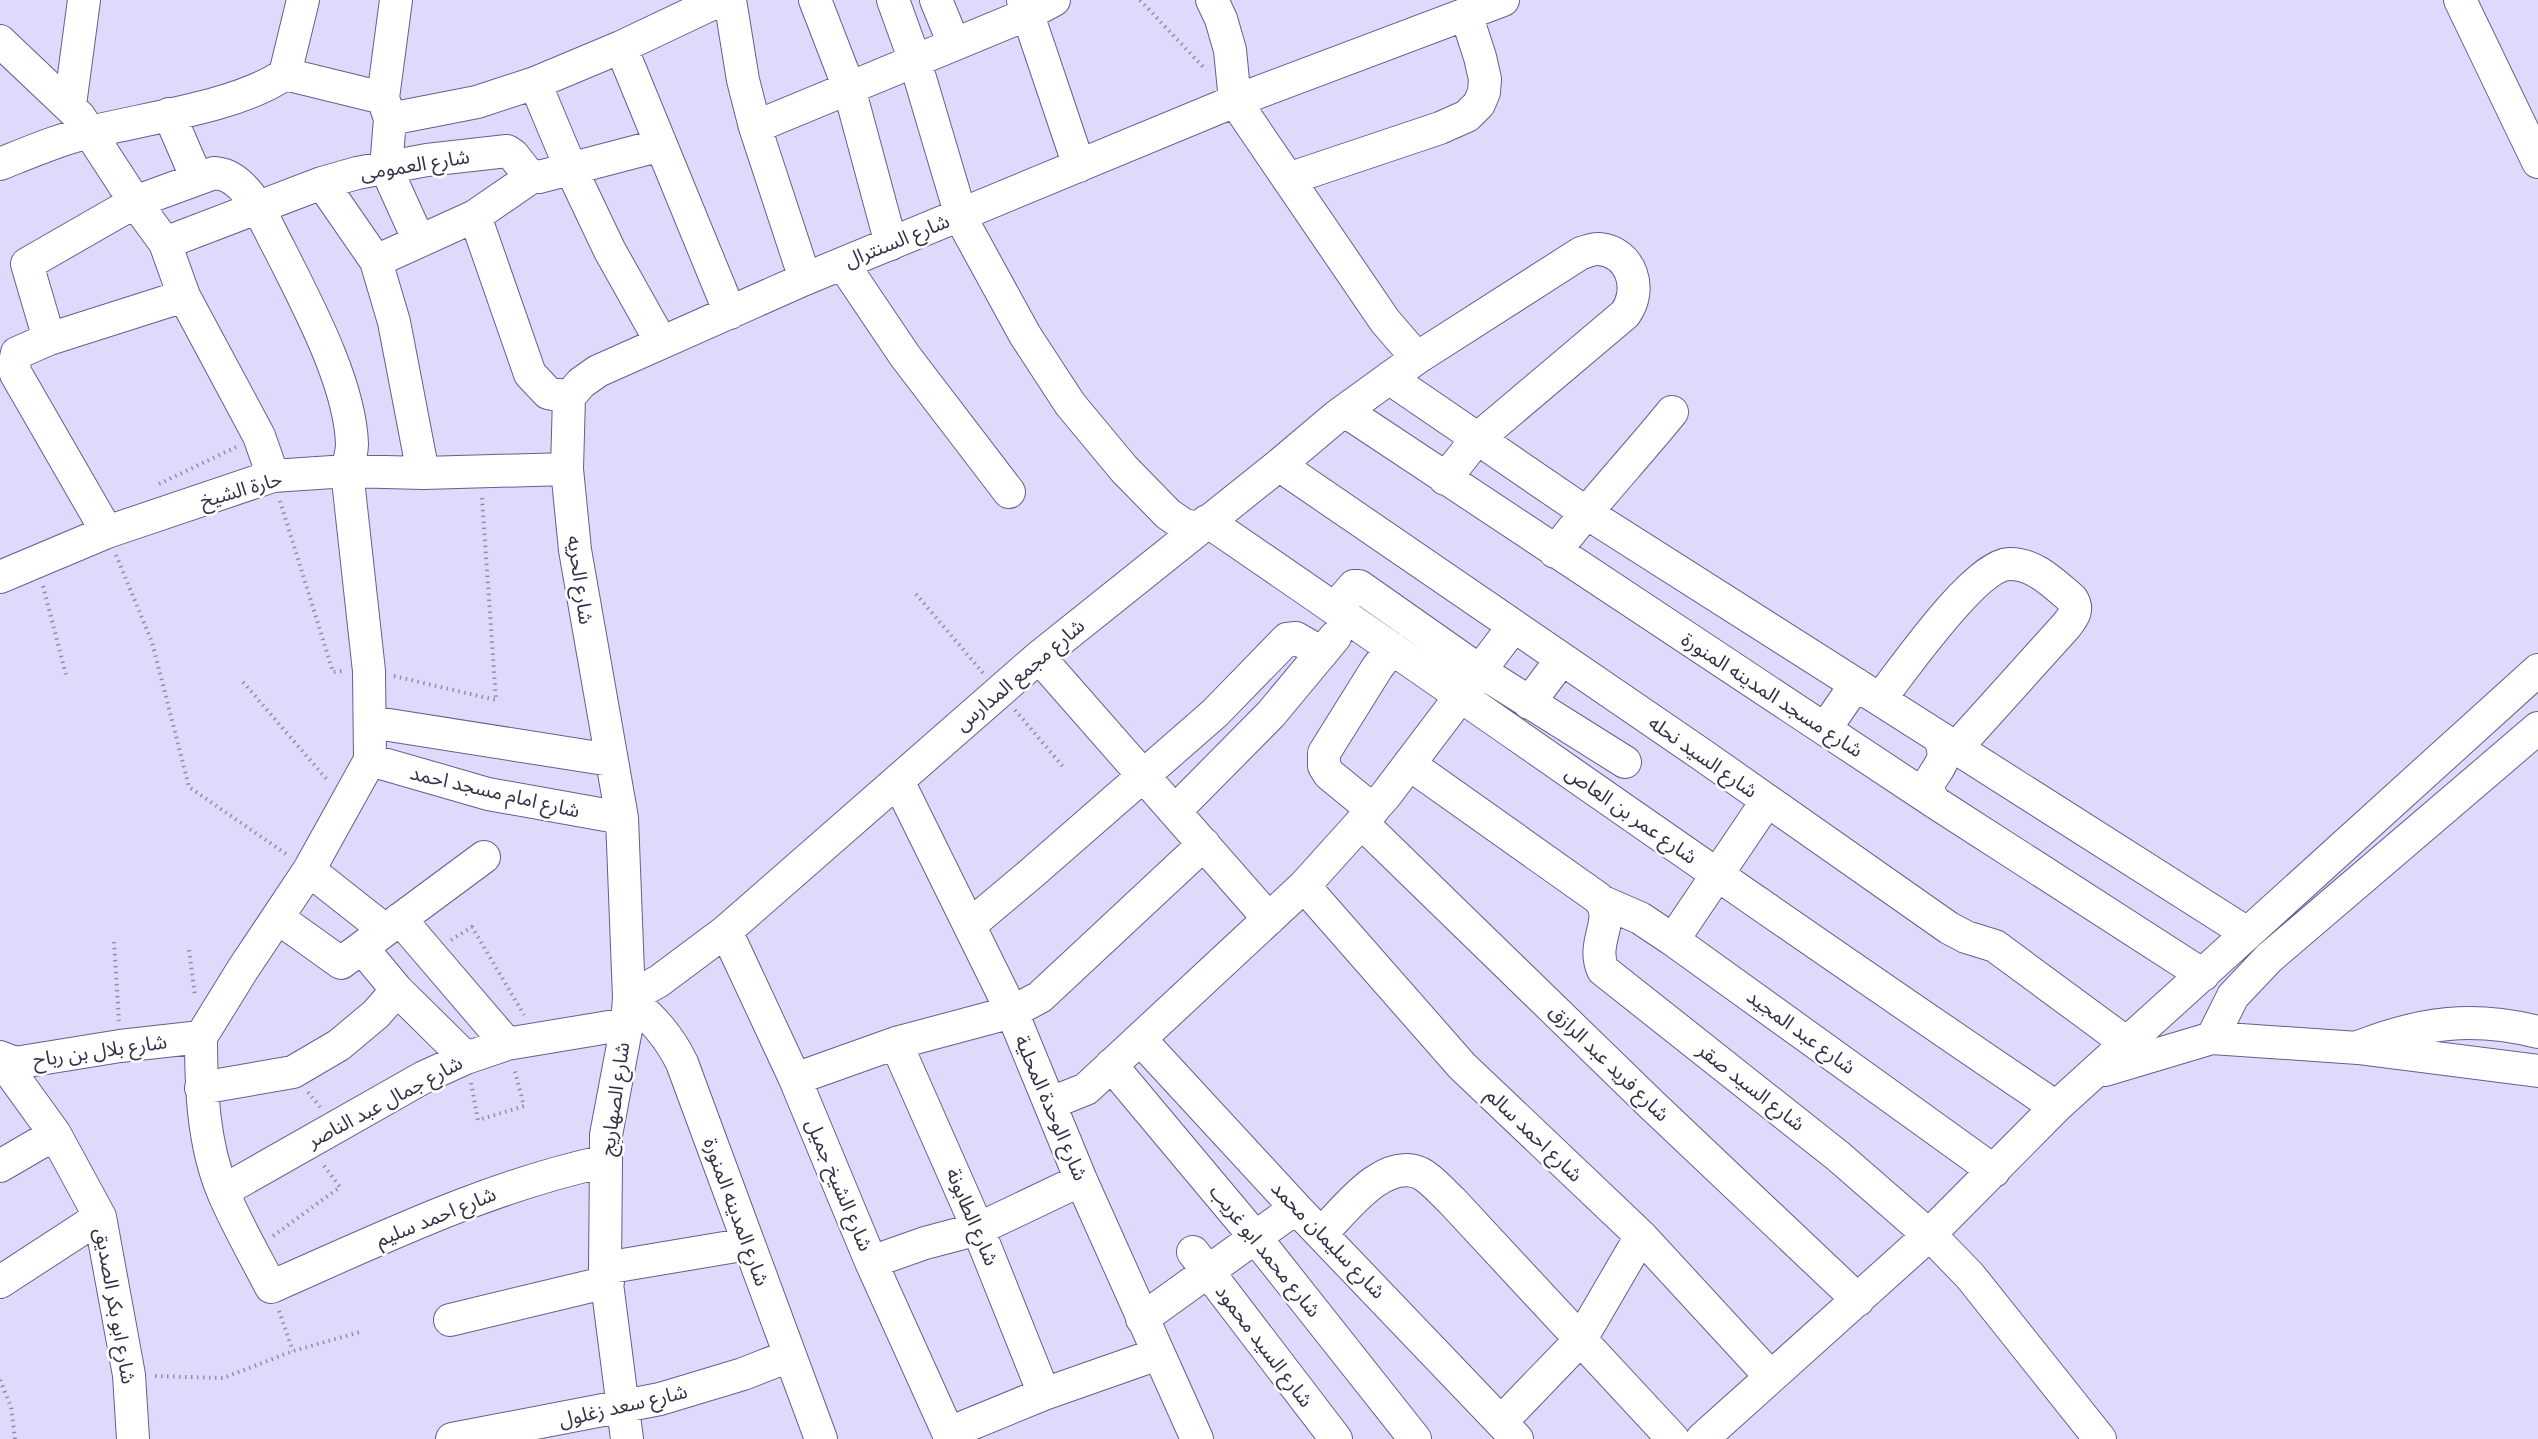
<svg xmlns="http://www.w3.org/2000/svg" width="2538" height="1439" font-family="Karla,'Noto Sans Arabic',sans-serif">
	<rect width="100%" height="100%" fill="#dedafc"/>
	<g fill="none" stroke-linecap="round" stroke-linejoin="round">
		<g stroke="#665e8f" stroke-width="34">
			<path id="minor" d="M396,0L383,98L390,119L386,168L419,241
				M720,0L621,47L730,313
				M730,0L743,80L755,127L805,279
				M815,0L849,88L891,244
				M893,0L915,61L958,206L968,231L1025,335L1070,404L1124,469L1168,514L1184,525L1198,528
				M936,0L954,44
				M1023,0L1079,166
				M1212,0L1221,19L1230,50L1235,101L1385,321L1417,358
				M2460,0L2538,162
				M0,41L79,116L135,202L165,243L184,296L259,436L273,476
				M285,74L383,98
				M535,83L621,47
				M70,105L84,0
				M169,114L197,179
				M390,119L477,102L535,83L571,169L610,251L661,342
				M755,127L1028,14L1054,0
				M0,164C30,152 60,139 91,132C147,118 240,106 285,74L303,0
				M1288,179L1440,128L1467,116L1479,104L1484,92L1485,79L1480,57L1466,14
				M322,183L376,261L394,322L423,473
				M475,216L530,374L548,393L569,397
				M165,243L322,183L357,173L427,160L507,151L513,155L528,174L539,177L661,145
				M376,261L475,216L533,176
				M843,264L905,356L1009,492
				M49,339L27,264L135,202L214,173C225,174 231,177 239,184C258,201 268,228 280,250C307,304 350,383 352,444C352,452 349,462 347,471L369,671L370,760L309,870L243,969L201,1037
				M1389,378L1585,512L2247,933
				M569,397L567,469L575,550L622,818L629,998L627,1024L606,1135V1161L605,1268L627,1439
				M569,397L581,383L598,371L805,279L1235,101L1503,0
				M1345,411L1936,803L2203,975
				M1279,465L1701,754L1949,928L1966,937L1995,946L2128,1044
				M1207,521C1491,715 1771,915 2056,1107
				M107,532L16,374L14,367L17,353L49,339L184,296
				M1555,552C1592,503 1634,459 1672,412
				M0,577L107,532L273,476L347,471L423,473L567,469
				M1335,608L1354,586H1359L1480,671L1625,762
				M1039,657L1269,919
				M1880,699C1903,670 1974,566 2009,564C2034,563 2054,584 2072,599C2079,610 2073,617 2066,626L1956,748
				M1529,703L1561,660
				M370,722L611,760
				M1825,729L1856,684
				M370,760L488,794L622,818
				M1409,764L1598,898C1618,918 1590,942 1603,970L1838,1156L1939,1244L1970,1276L2100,1439
				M898,781L1012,1012L1081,1180L1197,1439
				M1936,803C1919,784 1935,779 1942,761C1945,754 1942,745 1940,738
				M1373,810L1329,774L1324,766V753L1377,668L1392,648
				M1175,811L1271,714L1335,637
				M1362,823L1652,1105L1858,1300
				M309,870L385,930
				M1304,886L1462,1066L1641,1236L1771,1377
				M1603,902L1640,918L1673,940L1994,1171
				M278,918L341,963L484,857
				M400,919L507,1044
				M970,925L1033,872L1215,713L1287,639L1296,638L1322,653
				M726,931L795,1079L871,1262L951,1439
				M1673,940L1767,801
				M362,948L397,990L466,1058
				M201,1037C201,1089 203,1144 223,1192C237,1225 255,1256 271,1287C380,1239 489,1186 606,1161
				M2212,1038L2233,996L2269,958L2538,728
				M1140,1039L1296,1208L1517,1439
				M896,1043L978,1229L1044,1394
				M2361,1046C2423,1022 2473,1016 2538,1032
				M0,1057L15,1063L120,1046L201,1037
				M0,1058L55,1134L100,1217L129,1375L133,1439
				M1111,1065L1255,1237L1415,1439
				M2105,1070L2212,1038L2358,1048L2538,1071
				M795,1079L896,1043L1012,1012L1040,997L1204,844
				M201,1088L293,1072L339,1045L376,1014L397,990
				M1048,1099H1061L1086,1089L1304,886L1385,796L1513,627
				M0,1166L55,1134
				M223,1191L424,1077L466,1058L507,1044L627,1024
				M1322,1233C1345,1210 1383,1157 1420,1173C1432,1179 1443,1193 1452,1201L1673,1439
				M1193,1252L1336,1439
				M871,1262L925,1243L978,1229L1081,1180
				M605,1268L748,1244
				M0,1282L100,1217
				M1142,1319L1296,1208
				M450,1320L608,1282
				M1501,1422L1581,1339L1641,1236
				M949,1433L1044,1394L1158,1354
				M452,1439L660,1399L743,1374L789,1356
				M821,1439L682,1063C669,1036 652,1018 629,998L659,981L726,931L1039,657L1279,465L1337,416L1417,358L1581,253C1586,252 1594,248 1599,249C1632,252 1643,290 1625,314L1476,440L1445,479
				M1702,1439L1929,1235L2056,1107L2538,670"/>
		</g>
		<path stroke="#918da9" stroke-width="4" stroke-dasharray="1.5 4.5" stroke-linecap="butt" d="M1140,0L1206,70
			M159,484L236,447
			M280,501L333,672L342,671
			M116,555L152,642L189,787L289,856
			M43,586L66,675
			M916,594L983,673
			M394,676L496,700L482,498
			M243,682L329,782
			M1015,710L1065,769
			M451,940L472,927L524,1015
			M114,942L119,1021
			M189,950L195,995
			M471,1083L478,1120L524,1106L514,1068
			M308,1092L320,1107
			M273,1236L340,1187L322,1163
			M279,1311L293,1351
			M155,1376L223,1378L293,1351L360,1332
			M0,1380L11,1407L15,1439"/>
		<use href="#minor" stroke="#fff" stroke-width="32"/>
	</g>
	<g text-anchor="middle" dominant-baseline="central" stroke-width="5" stroke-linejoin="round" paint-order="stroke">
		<g font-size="20" fill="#343046" stroke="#fff">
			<text transform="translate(415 165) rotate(-9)">شارع العمومى</text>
			<text transform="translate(897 241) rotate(-22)">شارع السنترال</text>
			<text transform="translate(241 490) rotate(-16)">حارة الشيخ</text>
			<text transform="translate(580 580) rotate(82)">شارع الحريه</text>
			<text transform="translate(1020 675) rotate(-40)">شارع مجمع المدارس</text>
			<text transform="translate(1772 695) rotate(33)">شارع مسجد المدينه المنورة</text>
			<text transform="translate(1703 757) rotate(35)">شارع السيد نحله</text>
			<text transform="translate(495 792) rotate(13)">شارع امام مسجد احمد</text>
			<text transform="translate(1631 815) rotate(35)">شارع عمر بن العاص</text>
			<text transform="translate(1801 1032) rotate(36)">شارع عبد المجيد</text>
			<text transform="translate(100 1051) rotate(-8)">شارع بلال بن رباح</text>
			<text transform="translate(1609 1063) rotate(44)">شارع فريد عبد الرازق</text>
			<text transform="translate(1751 1087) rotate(38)">شارع السيد صقر</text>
			<text transform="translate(615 1099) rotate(-82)">شارع الصهاريج</text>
			<text transform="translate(385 1102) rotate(-28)">شارع جمال عبد الناصر</text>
			<text transform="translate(1051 1108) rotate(67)">شارع الوحدة المحلية</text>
			<text transform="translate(1534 1135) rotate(44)">شارع احمد سالم</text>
			<text transform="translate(839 1185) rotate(67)">شارع الشيخ جميل</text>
			<text transform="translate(736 1212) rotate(70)">شارع المدينه المنورة</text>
			<text transform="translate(436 1217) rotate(-22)">شارع احمد سليم</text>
			<text transform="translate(972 1217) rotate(67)">شارع الطابونة</text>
			<text transform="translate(1328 1240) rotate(46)">شارع سليمان محمد</text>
			<text transform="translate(1265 1251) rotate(51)">شارع محمد ابو غريب</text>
			<text transform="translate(115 1306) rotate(80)">شارع ابو بكر الصديق</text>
			<text transform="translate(1264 1346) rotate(53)">شارع السيد محمود</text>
			<text transform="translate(623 1406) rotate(-13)">شارع سعد زغلول</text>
		</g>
	</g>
</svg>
